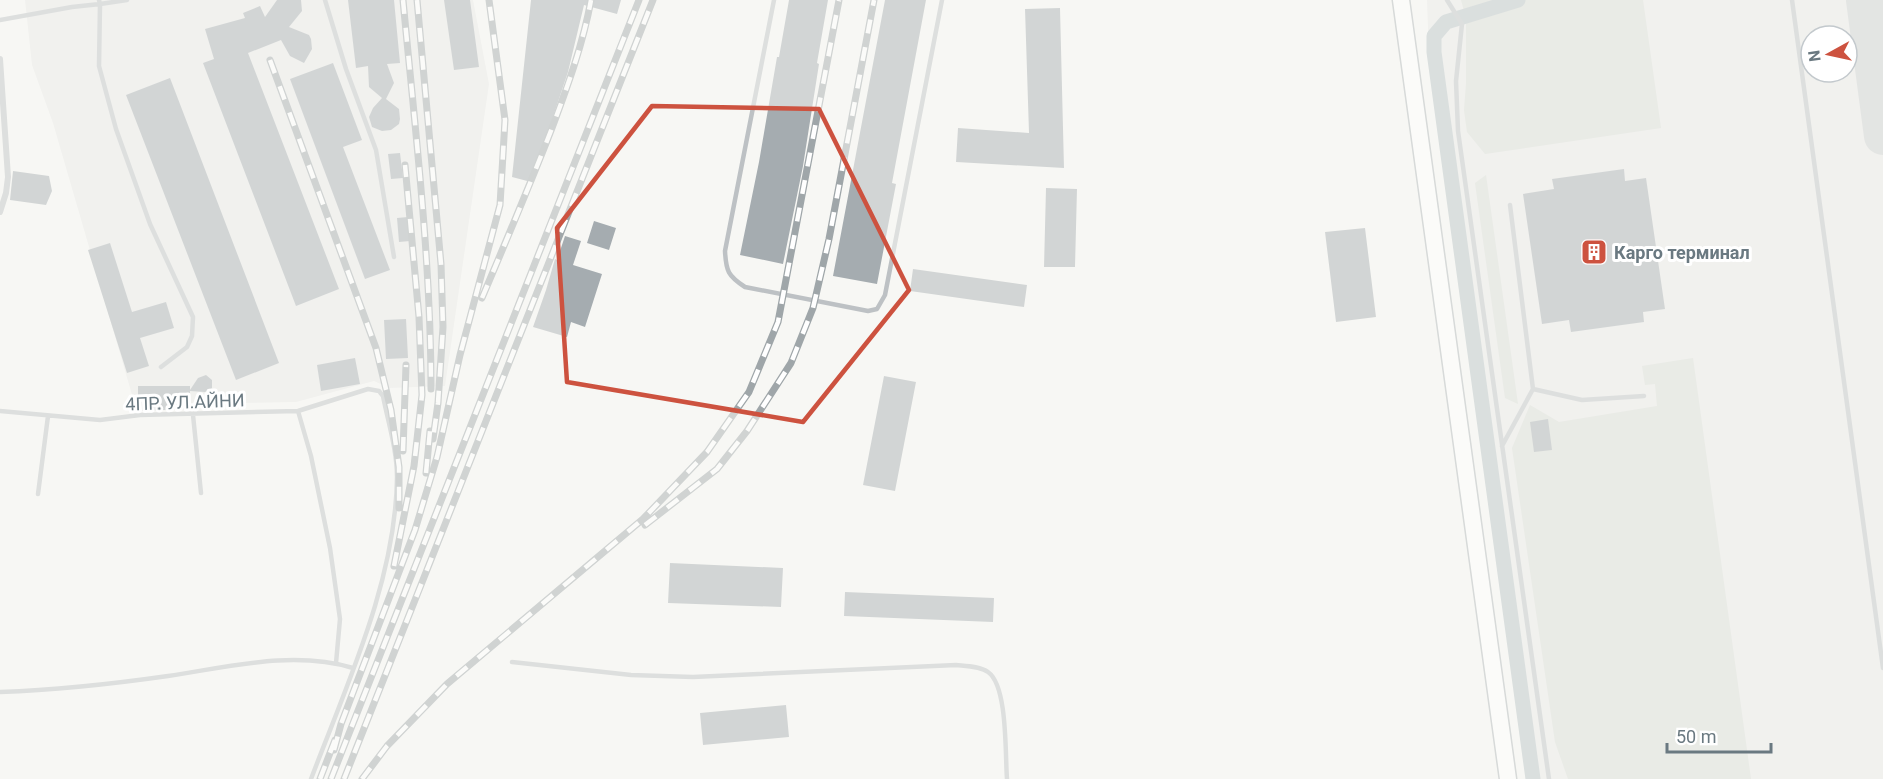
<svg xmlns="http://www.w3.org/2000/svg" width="1883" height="779" font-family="Roboto,sans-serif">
	<rect width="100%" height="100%" fill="#f7f7f4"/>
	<path fill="#e8e8e7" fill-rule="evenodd" d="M25,0H473L489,84L445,386L389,388L374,381L296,402L135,405L53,123L32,65Z
		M1427,0H1883V779H1536L1429,57ZM1811,36H1847V72H1811Z"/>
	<path fill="#d7dbd4" d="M1461,0H1643L1661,128L1485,154L1467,132L1464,110L1466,84V18Z
		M1486,175L1518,404L1505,398L1475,183Z
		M1693,358L1751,779H1568L1555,742L1512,448L1530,405L1559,422L1657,406L1655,384L1645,385L1642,366Z"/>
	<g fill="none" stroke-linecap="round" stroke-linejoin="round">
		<path stroke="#b6c1c4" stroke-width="15" d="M1518,0L1446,22L1434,36V52L1533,779"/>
		<path stroke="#cbcece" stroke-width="38" d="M1865,0L1883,136"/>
	</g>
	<path fill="#a5acb0" d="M277,0H301L302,11L289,27L309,35L311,39L312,49L304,63L290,56L281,40L248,53L339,289L296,306L203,63L214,59L205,29L245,18L243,13L260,6L265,17Z
		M348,0H394L400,63L387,64L394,83L386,99L399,109L400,119L399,124L391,130L382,131L372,127L369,117L373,108L382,98L369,87L368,66L356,68Z
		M444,0H470L479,67L454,70Z
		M531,0H621L617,14L584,5L568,72L531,182L512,177Z
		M789,0H828L817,63L819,64L803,166L783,264L740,255L759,162L777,57H779Z
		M885,0H926L892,183L896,184L877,284L833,276Z
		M1060,8L1064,168L956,162L958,128L1029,133L1025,9Z
		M333,63L362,140L343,147L390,270L365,279L290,79Z
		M170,78L279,363L236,380L126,95Z
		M400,153L403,178L391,179L388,154Z
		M1624,169L1625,181L1646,178L1665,309L1643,312L1644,322L1571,332L1569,320L1542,324L1523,194L1554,189L1552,179Z
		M13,171L49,176L52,191L46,205L10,200Z
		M1046,188L1077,189L1075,267H1044Z
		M408,217L410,241L399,242L397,218Z
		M594,221L616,228L609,250L587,243Z
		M1365,228L1376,317L1336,322L1325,232Z
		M565,236L581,241L573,265L602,274L585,327L571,322L567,337L533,327L546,290L555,259L557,260Z
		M110,243L132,312L166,302L174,328L140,338L149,366L127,373L88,250Z
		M913,269L1027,285L1024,307L910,291Z
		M406,319L408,358L386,359L384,320Z
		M355,358L360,384L321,391L317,365Z
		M206,375L212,380V388L205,392L190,391V409L138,411V386H190V390L198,378Z
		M884,376L916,382L895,491L863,485Z
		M1548,419L1552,450L1534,452L1530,422Z
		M670,563L783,568L781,607L668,603Z
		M845,592L994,598L993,622L844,616Z
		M786,705L789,737L703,745L700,713Z"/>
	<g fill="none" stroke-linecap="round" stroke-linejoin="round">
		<g stroke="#afb5b8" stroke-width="19">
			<path id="secondary" d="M1401,0L1508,779"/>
		</g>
		<path stroke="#bdc1c4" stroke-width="4.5" d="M127,0L100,4L99,66L116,129L150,224L193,317L192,336L187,347L161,367
			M325,0L346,69L376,150L394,257
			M774,0L725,251C726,271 728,276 745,287L868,311L877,309L885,295L942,0
			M1447,0L1462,24L1456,81L1458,131L1549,779
			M1792,0L1883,668
			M0,20L72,7L100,4L99,0
			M1533,389L1582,400L1644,396
			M0,411L100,420L140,415L298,411L368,389L379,391L383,396C388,422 397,450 397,477C396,580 347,684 311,779
			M298,411L311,456L330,548L340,619L336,663
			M193,415L201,493
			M1502,446L1533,389L1510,205
			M38,494L48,416
			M512,662L631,675L693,677L956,665C966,666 980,666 988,672C1008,686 1005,755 1007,779
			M0,692C56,690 112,684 168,676C229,667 293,650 353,668"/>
		<path stroke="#bdc1c4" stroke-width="6" d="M0,59L8,177L6,193L0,212"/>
		<use href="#secondary" stroke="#fff" stroke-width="16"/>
		<g stroke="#9fa6a9" stroke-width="7">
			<path id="rail" d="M403,0C415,129 431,259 431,389
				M417,0L441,264L443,327L438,403L433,439
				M270,60L376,348L391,410L399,467V508
				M482,298C506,241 530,185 552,128C568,85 583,44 591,0
				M403,451L406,365
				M426,473L430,431
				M645,525L717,469L747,431L791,363L813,308L829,239L874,0
				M394,566L414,466L422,395L419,317L405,165
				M334,750L341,724L415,530L437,457L460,355L500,205L505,120L489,0
				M320,779L335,740
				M331,779L639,0
				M344,779L653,0
				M362,779L387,746L447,684L643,519L707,452L749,392L778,322L839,0"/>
		</g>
		<use href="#rail" stroke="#fff" stroke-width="4.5" stroke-dasharray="14" stroke-linecap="butt"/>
	</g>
	<path d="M0 0H1883V779H0ZM652,106L819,109L909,290L803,422L567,382L557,228Z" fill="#f7f7f4" fill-opacity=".55" fill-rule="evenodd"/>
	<path fill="none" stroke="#cd523f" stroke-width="4.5" stroke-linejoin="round" d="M652,106L819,109L909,290L803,422L567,382L557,228Z"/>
	<defs>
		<g id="building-square" transform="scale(1.35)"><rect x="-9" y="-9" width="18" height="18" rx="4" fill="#cd523f" stroke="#fff"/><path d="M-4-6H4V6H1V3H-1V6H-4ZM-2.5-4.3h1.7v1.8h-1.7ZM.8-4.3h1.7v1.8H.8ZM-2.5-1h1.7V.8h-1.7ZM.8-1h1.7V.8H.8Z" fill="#fff"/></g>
	</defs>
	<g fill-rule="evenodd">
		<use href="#building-square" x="1594" y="252"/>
	</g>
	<g text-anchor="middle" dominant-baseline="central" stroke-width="6" stroke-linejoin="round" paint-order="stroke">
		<g font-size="18" font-weight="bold" fill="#6a7981" stroke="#fff" text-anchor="start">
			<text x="1614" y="252">Карго терминал</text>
		</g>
		<g font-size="18" fill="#6a7981" stroke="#fff">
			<text transform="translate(185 402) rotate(-2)">4ПР. УЛ.АЙНИ</text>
		</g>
	</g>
	<g transform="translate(1829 54) rotate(262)"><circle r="28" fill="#ffffff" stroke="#c3c9cd" stroke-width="1.5"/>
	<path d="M0-4.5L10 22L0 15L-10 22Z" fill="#cd523f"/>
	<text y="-9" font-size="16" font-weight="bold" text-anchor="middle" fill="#6a7981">N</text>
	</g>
	<path d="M1667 743v9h104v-9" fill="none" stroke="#6a7981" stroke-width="3"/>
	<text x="1676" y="743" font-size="18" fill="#6a7981" stroke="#ffffff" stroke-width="4.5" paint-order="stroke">50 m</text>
</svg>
